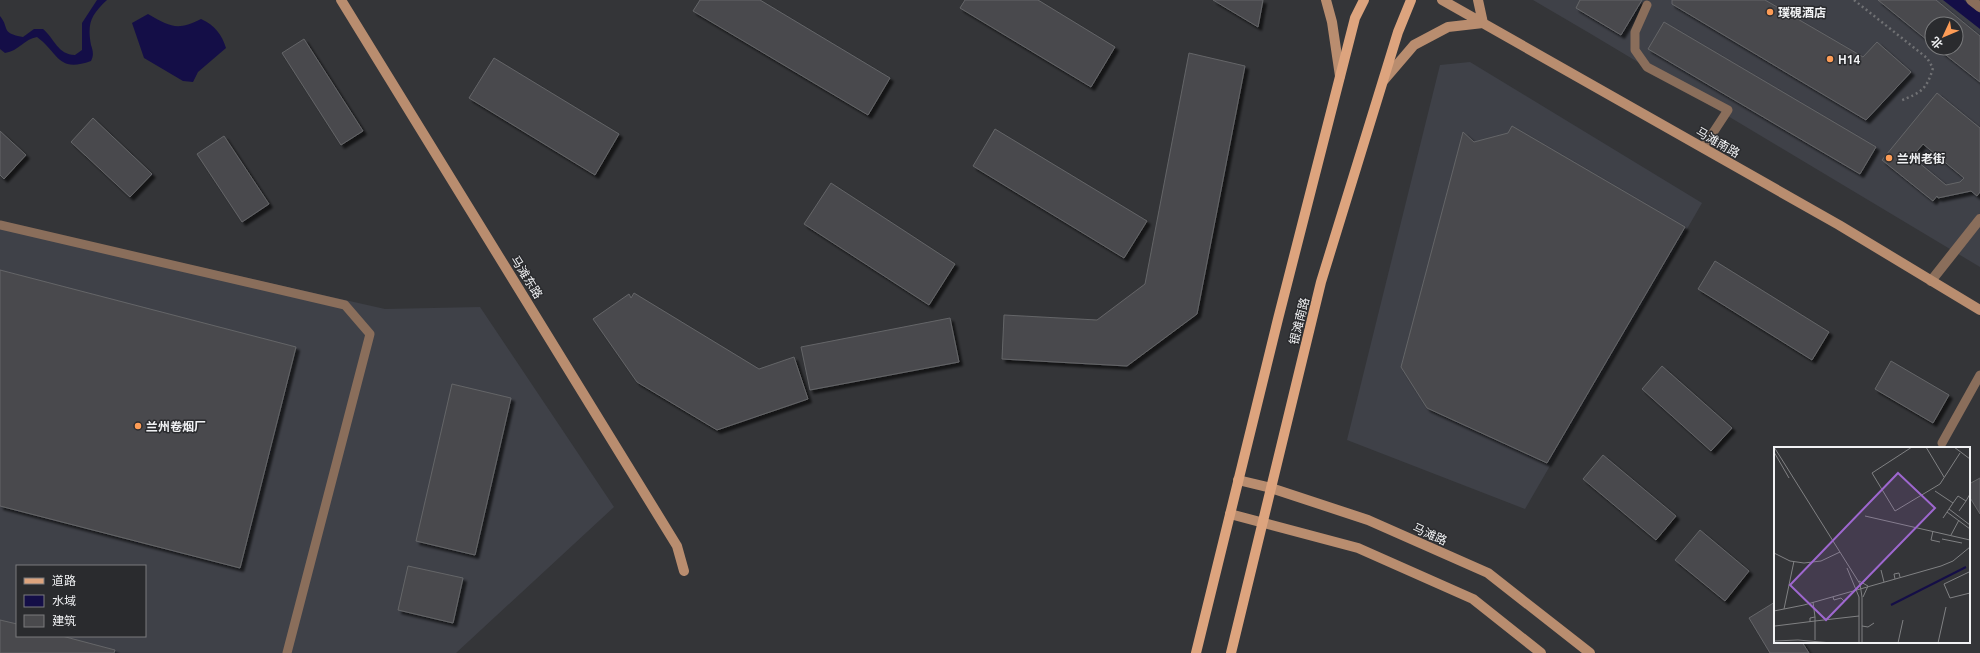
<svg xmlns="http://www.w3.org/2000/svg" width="1980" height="653" font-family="Ubuntu,'Noto Sans SC',sans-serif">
	<defs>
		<filter id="shadow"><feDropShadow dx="3.5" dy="3.5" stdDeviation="1" flood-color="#0009"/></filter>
	</defs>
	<rect width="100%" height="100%" fill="#343538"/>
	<path fill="#3f4148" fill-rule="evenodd" d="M1533,0H1980V267L1591,34ZM1932,24H1956V48H1932Z
		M1470,62L1702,203L1525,509L1347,440L1440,65Z
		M0,222L385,309L480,307L614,507L456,653H0ZM17,566H145V636H17Z"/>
	<path fill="#140e47" d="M97,0H107C91,15 87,23 91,45C93,51 94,55 91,61C57,73 59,53 37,37C24,39 19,51 5,53L0,49V16C10,28 0,33 23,37L34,29H43C54,38 58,55 75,55L82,50V23Z
		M1943,0H1964L1980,13V29Z
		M148,14C171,27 177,31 201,19C215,25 222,35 226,48L198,72L193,82L183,81L144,58L132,23Z"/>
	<path fill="#4a4a4d" stroke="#646568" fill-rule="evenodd" filter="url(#shadow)" d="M700,0H760L890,78L868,115L693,11Z
		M965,0H1038L1115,47L1091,87L960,8Z
		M1213,0H1263L1258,27Z
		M1580,0H1642L1621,35L1576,8Z
		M1672,0H1765L1863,57L1877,42L1911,72L1866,120L1672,4Z
		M1878,0H1936L1980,36V82L1937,48H1956V24H1932V44Z
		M1664,22L1876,147L1860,174L1648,49Z
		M304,39L363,131L341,145L282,53Z
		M1189,53L1245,66L1197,314L1127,366L1002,359L1004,315L1097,320L1145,284Z
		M494,58L619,134L595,175L469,98Z
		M1937,93L1980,128V192L1977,196L1971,191L1938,198L1937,196L1933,201L1882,160ZM1923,144L1964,178L1960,182L1946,185L1912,157Z
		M93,118L152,174L130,197L71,142Z
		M1512,126L1685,227L1547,463L1427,408L1401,367L1463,132L1474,142L1508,133Z
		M995,129L1147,221L1124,258L973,166Z
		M0,131L26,155L4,179L0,175Z
		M224,136L269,204L242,222L197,154Z
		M831,183L955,264L929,305L804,224Z
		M1715,261L1829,332L1812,360L1698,289Z
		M0,270L296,347L240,568L0,506Z
		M634,293L759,369L794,357L808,399L717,430L637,382L593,319L629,294L631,298Z
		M950,318L959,362L810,390L801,347Z
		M1891,361L1949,395L1933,423L1875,389Z
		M1662,366L1732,428L1711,451L1642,389Z
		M452,384L511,398L475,555L416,541Z
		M1603,455L1676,516L1656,540L1583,479Z
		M1980,478V514L1969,496V484Z
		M1700,530L1749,571L1725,601L1675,560Z
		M408,566L463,578L453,623L398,610Z
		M1775,602V642H1802L1809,653H1770L1749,618Z
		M0,620L17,624V636H62L115,650L114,653H0Z"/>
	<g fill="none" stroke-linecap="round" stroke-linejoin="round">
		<path stroke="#707174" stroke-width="2.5" stroke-dasharray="2 3" stroke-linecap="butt" d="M1854,0L1927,58L1933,68C1926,91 1921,92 1900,101"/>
		<path stroke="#8a6e5b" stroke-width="9" d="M1647,5L1635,32V50L1647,67L1728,110L1703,148
			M0,225L345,305L370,334L287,653
			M1942,443L1980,375"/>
		<path stroke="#8a6e5b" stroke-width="10" d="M1971,0L1980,7
			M1931,281L1980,219"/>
		<path stroke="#b98d6f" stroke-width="10" d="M341,0L677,546L684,571
			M1326,0L1332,22L1340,76
			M1442,0L1839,225L1980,310
			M1384,80L1414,45L1448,27L1483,23L1478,0
			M1238,480L1271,488L1368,520L1488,573L1590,653
			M1230,514L1358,548L1473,599L1541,653"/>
		<path stroke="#dda47e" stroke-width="10" d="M1196,653L1278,319L1355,18L1364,0
			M1231,653L1321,282L1398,32L1411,0"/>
	</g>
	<g fill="#fd9c56" stroke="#2a2b2e" stroke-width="1.5">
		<circle cx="1770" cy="12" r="4"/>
		<circle cx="1830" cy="59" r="4"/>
		<circle cx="1889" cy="158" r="4"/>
		<circle cx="138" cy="426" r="4"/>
	</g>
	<g text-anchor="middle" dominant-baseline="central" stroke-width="3" stroke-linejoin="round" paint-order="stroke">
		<g font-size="12" font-weight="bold" fill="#f1f2f4" stroke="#2a2b2e" text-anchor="start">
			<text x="1778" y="12">璞硯酒店</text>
			<text x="1838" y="59">H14</text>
			<text x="1897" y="158">兰州老街</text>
			<text x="146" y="426">兰州卷烟厂</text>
		</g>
		<g font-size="12" fill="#f1f2f4" stroke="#2a2b2e">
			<text transform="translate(1718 142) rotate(30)">马滩南路</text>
			<text transform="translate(527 277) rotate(58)">马滩东路</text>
			<text transform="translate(1299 321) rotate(-76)">银滩南路</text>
			<text transform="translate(1430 534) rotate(24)">马滩路</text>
		</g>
	</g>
	<g transform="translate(1774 447)">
		<rect width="196" height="196" fill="#343538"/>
		<path fill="none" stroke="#140e47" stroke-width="2" d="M117,158L192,120"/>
		<path fill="none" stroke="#808183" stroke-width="1" d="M0,0L86,137L88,150V196M138,0L98,26L121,64L166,37L186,6M152,0L170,30M180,0L196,12M0,5L15,31M161,44L179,56L169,71M179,56L184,49L192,54L196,47M175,62L196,78M185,64L192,54M173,65L196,82M91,69L196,93M159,84L157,93L166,95M177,88L185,73M168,92L188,96M0,106L16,114L30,116L47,114L66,105M73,121L85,150V196M107,123L110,135M195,125L170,137L176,151L196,146M121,132L120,127L125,126L126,130M85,134L94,139L89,150M59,150L60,153L67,151L70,154M39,155L41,170M10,162L20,114M0,164L30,158L167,119L179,114L196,100M1,179L41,174V170L36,171V175M88,179L94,180L100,176M41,193V174L85,169M0,194L24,193L58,196M124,196L129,173M164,196L172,160"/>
		<path fill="#9e67cf" fill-opacity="0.15" stroke="#9e67cf" stroke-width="2" d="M124,26L161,61L52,173L16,138Z"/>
		<rect width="196" height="196" fill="none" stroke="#f1f2f4" stroke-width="2"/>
	</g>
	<rect x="16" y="565" width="130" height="72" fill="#2a2b2e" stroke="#7a7b7d"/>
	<rect x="24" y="578" width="20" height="6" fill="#dda47e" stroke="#7a7b7d"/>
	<text x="52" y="585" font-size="12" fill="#f1f2f4">道路</text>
	<rect x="24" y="595" width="20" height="12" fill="#140e47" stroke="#7a7b7d"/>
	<text x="52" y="605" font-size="12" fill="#f1f2f4">水域</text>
	<rect x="24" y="615" width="20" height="12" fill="#4a4a4d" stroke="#7a7b7d"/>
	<text x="52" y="625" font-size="12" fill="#f1f2f4">建筑</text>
	<g transform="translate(1944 36) rotate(226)"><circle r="19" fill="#2a2b2e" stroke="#7a7b7d"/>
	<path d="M0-3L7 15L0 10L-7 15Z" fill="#fd9c56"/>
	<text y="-6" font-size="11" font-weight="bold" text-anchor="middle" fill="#f1f2f4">北</text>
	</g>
</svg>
